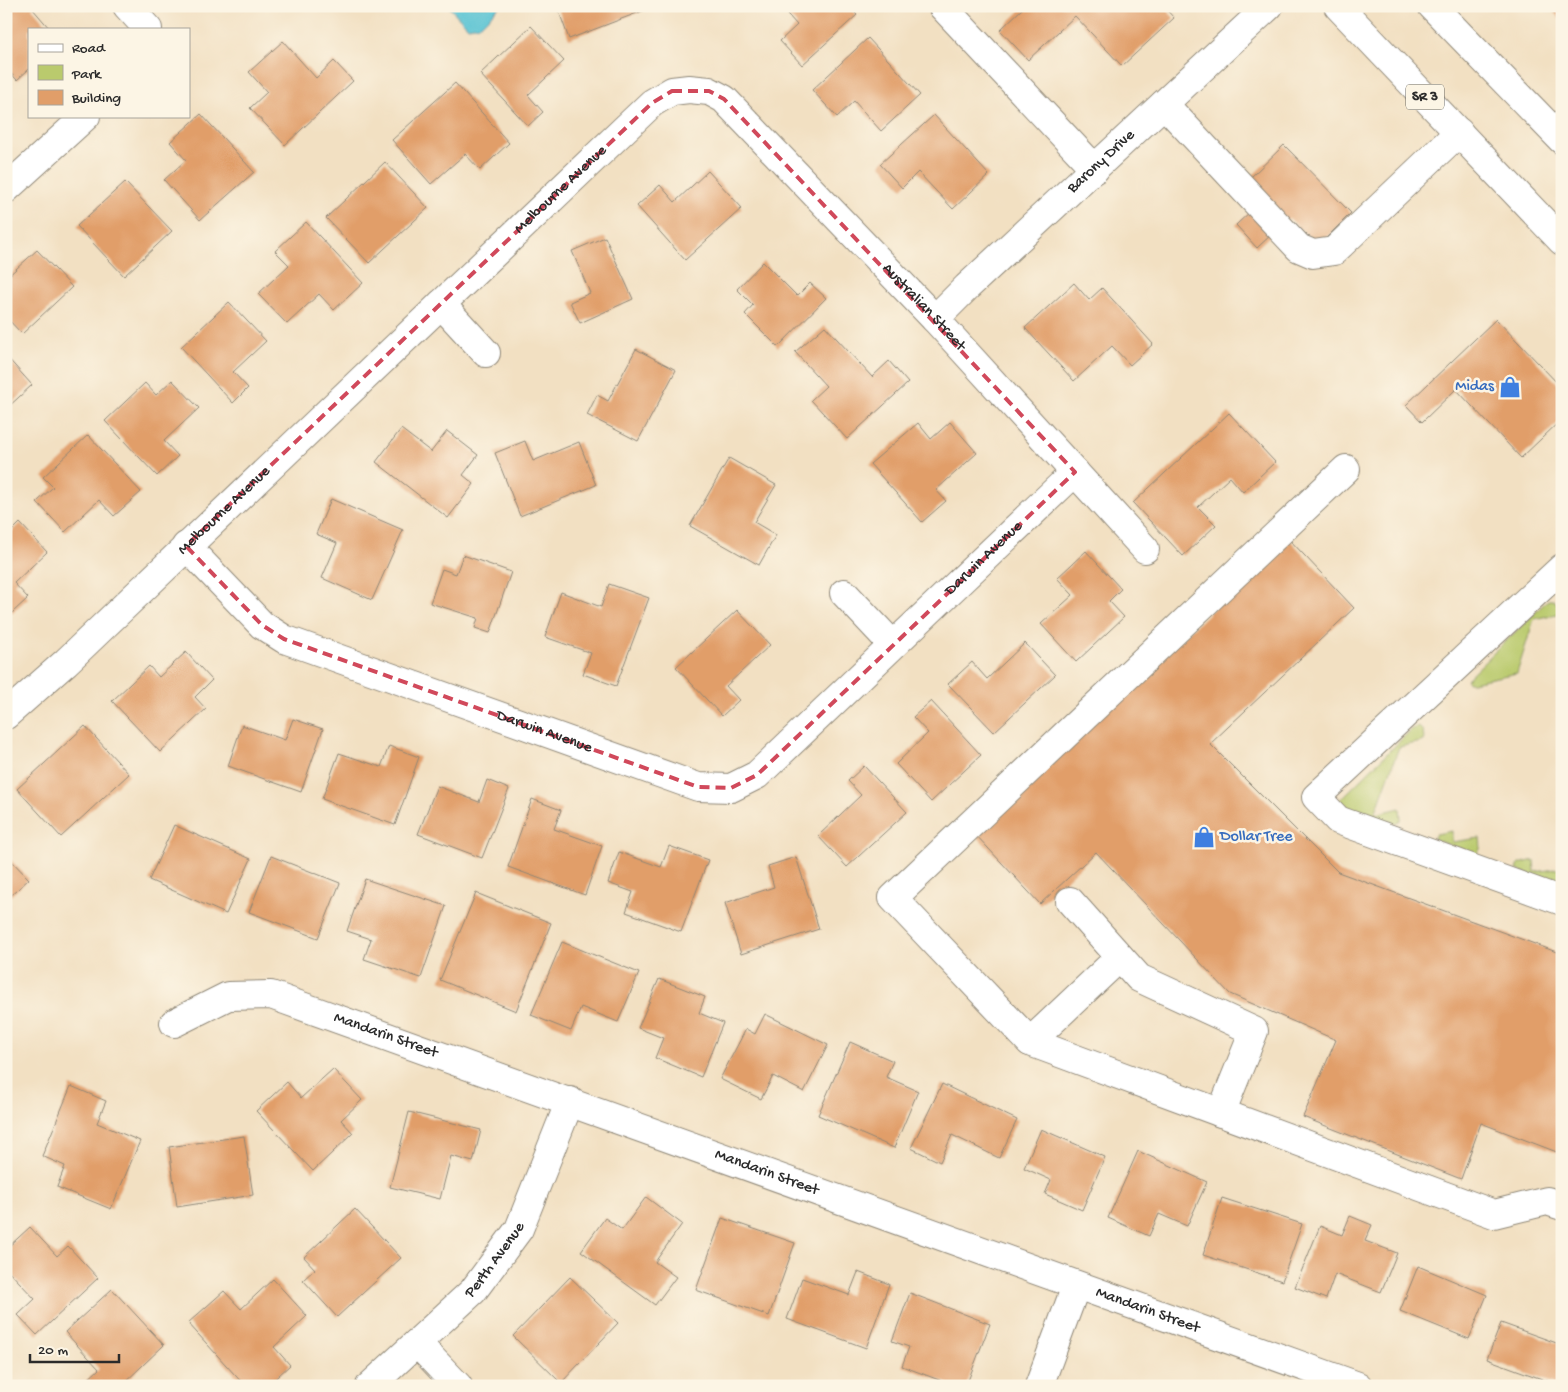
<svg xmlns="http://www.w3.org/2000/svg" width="1568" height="1392" font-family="'Gochi Hand',sans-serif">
	<rect width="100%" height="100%" fill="#fcf5e5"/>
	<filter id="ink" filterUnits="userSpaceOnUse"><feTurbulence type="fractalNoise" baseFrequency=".02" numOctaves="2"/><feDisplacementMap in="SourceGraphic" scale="10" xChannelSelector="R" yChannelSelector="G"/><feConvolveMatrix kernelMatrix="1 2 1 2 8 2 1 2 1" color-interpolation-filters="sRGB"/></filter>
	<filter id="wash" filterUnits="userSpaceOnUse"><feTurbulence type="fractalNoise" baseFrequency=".0096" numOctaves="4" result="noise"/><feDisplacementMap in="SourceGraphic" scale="20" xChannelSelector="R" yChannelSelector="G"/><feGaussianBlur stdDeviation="1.12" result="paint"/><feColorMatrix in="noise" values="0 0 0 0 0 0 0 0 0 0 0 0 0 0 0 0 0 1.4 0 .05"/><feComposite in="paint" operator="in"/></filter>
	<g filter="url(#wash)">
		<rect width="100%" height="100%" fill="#f2e0c2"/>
		<path fill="#baca6d" stroke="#727a4c" d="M1548,600H1553L1562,607V613L1534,619L1517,673L1472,682H1469L1466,680Z
			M1419,727L1423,731L1424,740L1421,742L1399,747L1375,814L1400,808L1401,819L1396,824L1342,805L1340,800L1412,729Z
			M1452,831V842L1480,838C1481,846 1482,850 1475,854L1435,840L1434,837L1436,834Z
			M1534,860L1535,872L1562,868L1561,882L1557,884L1517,870L1519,864Z"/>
		<path fill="#58c3d3" stroke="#42777f" d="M448,6H500L481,25L468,27Z"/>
		<g id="blocks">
			<path fill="#e19e69" d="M6,6H34L32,8L50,29H29V69L17,80L6,68Z
				M557,6H644L645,10L569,39Z
				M780,6H849L857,15L802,65L780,41L797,25Z
				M1025,6H1163L1174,18L1122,66L1075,16L1028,60L1000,30Z
				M1548,6H1562V21Z
				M531,26L564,61L528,95L543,112L528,126L480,74Z
				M868,38L920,95L881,131L854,101L837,117L812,90Z
				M283,41L316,78L334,61L353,81L285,145L250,108L267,92L249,72Z
				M455,83L509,143L480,170L465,154L431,184L392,140Z
				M201,114L254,172L200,220L164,180L186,160L170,142Z
				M934,115L989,175L953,209L918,172L902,188L880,164Z
				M1284,145L1351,213L1318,246L1289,218L1257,248L1236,225L1268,195L1250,178Z
				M385,162L428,208L369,263L326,218Z
				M708,171L742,208L685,260L637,206L660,185L675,202Z
				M125,182L172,231L124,276L77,226Z
				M306,222L363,283L334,310L319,294L287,324L258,294L289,265L275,251Z
				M605,237L633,299L580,323L570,302L590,293L572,251Z
				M37,250L72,287L22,334L6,317V278Z
				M763,262L797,296L810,283L826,298L778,347L745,314L753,305L737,289Z
				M1074,283L1089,300L1102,288L1153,344L1130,365L1112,346L1074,381L1025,328Z
				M229,302L266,341L233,372L248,388L233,403L181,347Z
				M1496,319L1562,388V419L1521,458L1456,389L1422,422L1406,405Z
				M825,326L872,377L889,361L908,383L847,439L811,400L826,386L795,352Z
				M636,349L676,370L638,441L587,415L597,395L608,401Z
				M6,356L32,385L6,409Z
				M172,380L199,408L164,441L178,456L157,476L105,421L145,383L156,395Z
				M1229,413L1275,462L1243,492L1230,477L1198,507L1216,525L1183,556L1133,503Z
				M950,422L977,453L936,490L946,501L922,522L870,464L918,423L931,439Z
				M401,429L431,452L447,431L478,455L463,475L474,484L448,518L376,462Z
				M88,435L141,492L114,516L99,500L65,532L37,502L53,487L43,477Z
				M525,441L533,461L579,442L596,485L520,516L495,453Z
				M729,458L776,485L754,522L776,535L759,565L690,526Z
				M331,499L403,530L372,600L322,578L337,543L316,534Z
				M20,523L47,552L14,583L28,598L12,613L6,607V537Z
				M1288,538L1354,608L1210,744L1338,872L1562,954V1154L1481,1123L1461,1179L1303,1117L1336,1040L1230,994L1096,852L1040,904L975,834Z
				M1086,551L1121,589L1109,601L1124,617L1076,662L1041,624L1073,595L1057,578Z
				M463,555L511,572L490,633L475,628L478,618L430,603L442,569L456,574Z
				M609,584L649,598L616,686L583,674L591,653L545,637L561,592L601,607Z
				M737,610L770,645L726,686L739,700L722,716L676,667Z
				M1025,643L1055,675L994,732L948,684L972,662L987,679Z
				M186,652L212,680L195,697L206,709L160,752L112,701L149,666L159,677Z
				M931,701L981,755L931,802L896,764L928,733L913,717Z
				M293,719L323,729L301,792L228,766L242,725L285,740Z
				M85,726L129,774L61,837L17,789Z
				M389,746L419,757L395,825L322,799L339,753L381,767Z
				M864,766L907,812L847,867L818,836L861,795L848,781Z
				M487,780L509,789L482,858L418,834L437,786L479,802Z
				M532,799L561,810L554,829L602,846L585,895L508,867Z
				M174,825L251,859L226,914L149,880Z
				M669,846L708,860L681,932L626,912L633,892L608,883L619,852L661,867Z
				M6,855L29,879L6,900Z
				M271,856L340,883L318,938L249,912Z
				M796,857L819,929L741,954L725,903L774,887L768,866Z
				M365,879L446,906L421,978L364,959L371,939L347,931Z
				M476,893L551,923L516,1011L440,980Z
				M562,942L639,973L618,1022L581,1007L571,1031L531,1015Z
				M659,979L705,997L699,1013L723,1023L701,1077L655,1058L663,1038L638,1028Z
				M765,1014L828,1045L804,1092L773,1076L761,1099L720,1079L746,1029L755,1034Z
				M850,1042L893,1061L886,1077L918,1091L894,1148L818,1115Z
				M333,1069L362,1100L341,1120L353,1133L313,1171L256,1111L287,1082L301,1098Z
				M942,1084L1017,1120L999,1158L952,1135L940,1162L911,1148Z
				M71,1086L106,1101L97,1123L140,1141L111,1209L57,1187L65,1166L42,1156Z
				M409,1112L481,1130L473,1162L451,1156L440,1199L390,1187Z
				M1041,1129L1105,1157L1082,1210L1045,1194L1051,1180L1024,1168Z
				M244,1136L253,1195L177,1207L169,1147Z
				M1138,1151L1207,1182L1187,1226L1159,1214L1149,1236L1108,1218Z
				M646,1197L682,1224L655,1262L676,1277L655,1305L581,1251L605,1218L622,1230Z
				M1222,1198L1302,1224L1282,1281L1203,1255Z
				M355,1209L401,1258L337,1317L303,1280L315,1269L304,1257Z
				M1350,1216L1372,1225L1365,1241L1397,1253L1381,1292L1335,1274L1326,1299L1295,1287L1320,1226L1342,1235Z
				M722,1218L795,1243L769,1316L696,1290Z
				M30,1227L57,1256L68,1246L98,1278L37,1335L18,1315L35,1299L6,1268V1249Z
				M1418,1266L1487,1295L1469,1339L1400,1311Z
				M858,1272L889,1284L866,1348L787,1319L802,1278L849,1295Z
				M570,1277L618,1323L561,1383L513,1336Z
				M273,1279L307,1316L274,1347L290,1365L267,1386H245L188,1323L224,1291L241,1309Z
				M112,1289L164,1345L121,1386H84L83,1384L99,1369L65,1332Z
				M910,1293L990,1324L966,1386H955L902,1366L909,1347L892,1341Z
				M1501,1323L1562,1345L1561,1386L1487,1359Z"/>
		</g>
	</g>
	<g filter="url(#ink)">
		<use href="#blocks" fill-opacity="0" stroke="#8e8676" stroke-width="1"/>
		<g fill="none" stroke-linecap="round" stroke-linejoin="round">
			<g stroke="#8e8676" stroke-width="30">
				<g id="minor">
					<path d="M127,6L148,29"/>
					<path d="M942,6L1095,169"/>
					<path d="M1164,104L1299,248L1313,254L1334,251L1459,132"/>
					<path d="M6,189L86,116"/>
					<path d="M441,304L486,353"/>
					<path id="s1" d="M935,319L967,287L1269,6"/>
					<path d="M1346,469L893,898L1030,1042L1494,1214L1547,1201L1562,1206"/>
					<path id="s2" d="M186,546L262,625L284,639L698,787L731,788L757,775L1075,472"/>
					<path d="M1562,568L1316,797L1338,820L1562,901"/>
					<path d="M844,593L892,644"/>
					<path id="s3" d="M6,715L66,662L652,103L672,91L689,89L709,91L724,99L935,319L1145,549"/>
					<path d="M1070,901L1139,978L1254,1031L1221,1113"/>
					<path id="s4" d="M174,1023L228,996L271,995C634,1123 995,1257 1358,1386"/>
					<path d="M1030,1042L1120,957"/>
					<path d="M417,1343L458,1386"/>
					<path id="s5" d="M370,1386L473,1291L519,1229L570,1101"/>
					<path d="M1039,1386L1076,1286"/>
				</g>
			</g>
			<g stroke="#8e8676" stroke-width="30">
				<path id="major" d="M1338,6L1562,241
					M1432,6L1562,140"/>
			</g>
			<use href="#minor" stroke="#fff" stroke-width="28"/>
			<use href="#major" stroke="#fff" stroke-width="28"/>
		</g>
	</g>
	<path fill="none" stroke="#d1495b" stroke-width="4" stroke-dasharray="10 6" stroke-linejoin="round" d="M672,91H709L724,99L1075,472L757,775L731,788L698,787L284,639L262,625L186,546L652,103Z"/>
	<defs>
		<g id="shop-bare" transform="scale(1.725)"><path d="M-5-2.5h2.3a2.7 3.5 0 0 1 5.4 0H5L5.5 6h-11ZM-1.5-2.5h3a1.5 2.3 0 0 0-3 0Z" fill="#3f7fe0" stroke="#fcf5e5" stroke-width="2.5" paint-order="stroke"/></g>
	</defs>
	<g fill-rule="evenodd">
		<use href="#shop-bare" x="1510" y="387"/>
		<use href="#shop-bare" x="1204" y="837"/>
	</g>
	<g text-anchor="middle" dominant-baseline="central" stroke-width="5" stroke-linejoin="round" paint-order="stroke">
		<rect fill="#fcf5e5" stroke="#6a6863" stroke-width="1" x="1406" y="84.5" width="38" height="25" rx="4"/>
		<g font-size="15" font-weight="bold" fill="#2b2b2b">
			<text x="1425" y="97">SR 3</text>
		</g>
		<g font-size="16" fill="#2b2b2b" stroke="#fcf5e5">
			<text stroke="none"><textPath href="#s1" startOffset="229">Barony Drive</textPath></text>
			<text stroke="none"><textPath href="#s3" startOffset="764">Melbourne Avenue</textPath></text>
			<text stroke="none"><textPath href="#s3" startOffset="1256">Australian Street</textPath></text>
			<text stroke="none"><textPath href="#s3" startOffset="299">Melbourne Avenue</textPath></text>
			<text stroke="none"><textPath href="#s2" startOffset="951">Darwin Avenue</textPath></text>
			<text stroke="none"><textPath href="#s2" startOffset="412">Darwin Avenue</textPath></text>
			<text stroke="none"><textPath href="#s4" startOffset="225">Mandarin Street</textPath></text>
			<text stroke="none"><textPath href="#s4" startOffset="630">Mandarin Street</textPath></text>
			<text stroke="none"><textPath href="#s5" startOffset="178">Perth Avenue</textPath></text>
			<text stroke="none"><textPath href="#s4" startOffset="1035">Mandarin Street</textPath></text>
		</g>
		<g font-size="16" fill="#366cbe" stroke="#fcf5e5" text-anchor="end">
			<text x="1494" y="387">Midas</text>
			<text x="1220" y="837" text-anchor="start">Dollar Tree</text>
		</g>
	</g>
	<rect width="1568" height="1392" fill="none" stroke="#fcf5e5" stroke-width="25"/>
	<rect x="28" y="28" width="162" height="90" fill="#fcf5e5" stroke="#a8a49b"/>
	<rect x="38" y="44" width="25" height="8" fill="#ffffff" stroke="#a8a49b"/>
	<text x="72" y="52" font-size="15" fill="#2b2b2b">Road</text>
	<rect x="38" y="65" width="25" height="15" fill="#baca6d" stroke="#a8a49b"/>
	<text x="72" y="78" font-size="15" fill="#2b2b2b">Park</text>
	<rect x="38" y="90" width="25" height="15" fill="#e19e69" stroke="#a8a49b"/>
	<text x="72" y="102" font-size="15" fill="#2b2b2b">Building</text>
	<path d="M30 1354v8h89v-8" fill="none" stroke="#2b2b2b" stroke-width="2.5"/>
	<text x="38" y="1354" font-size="15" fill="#2b2b2b" stroke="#fcf5e5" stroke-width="4" paint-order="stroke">20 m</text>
</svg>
